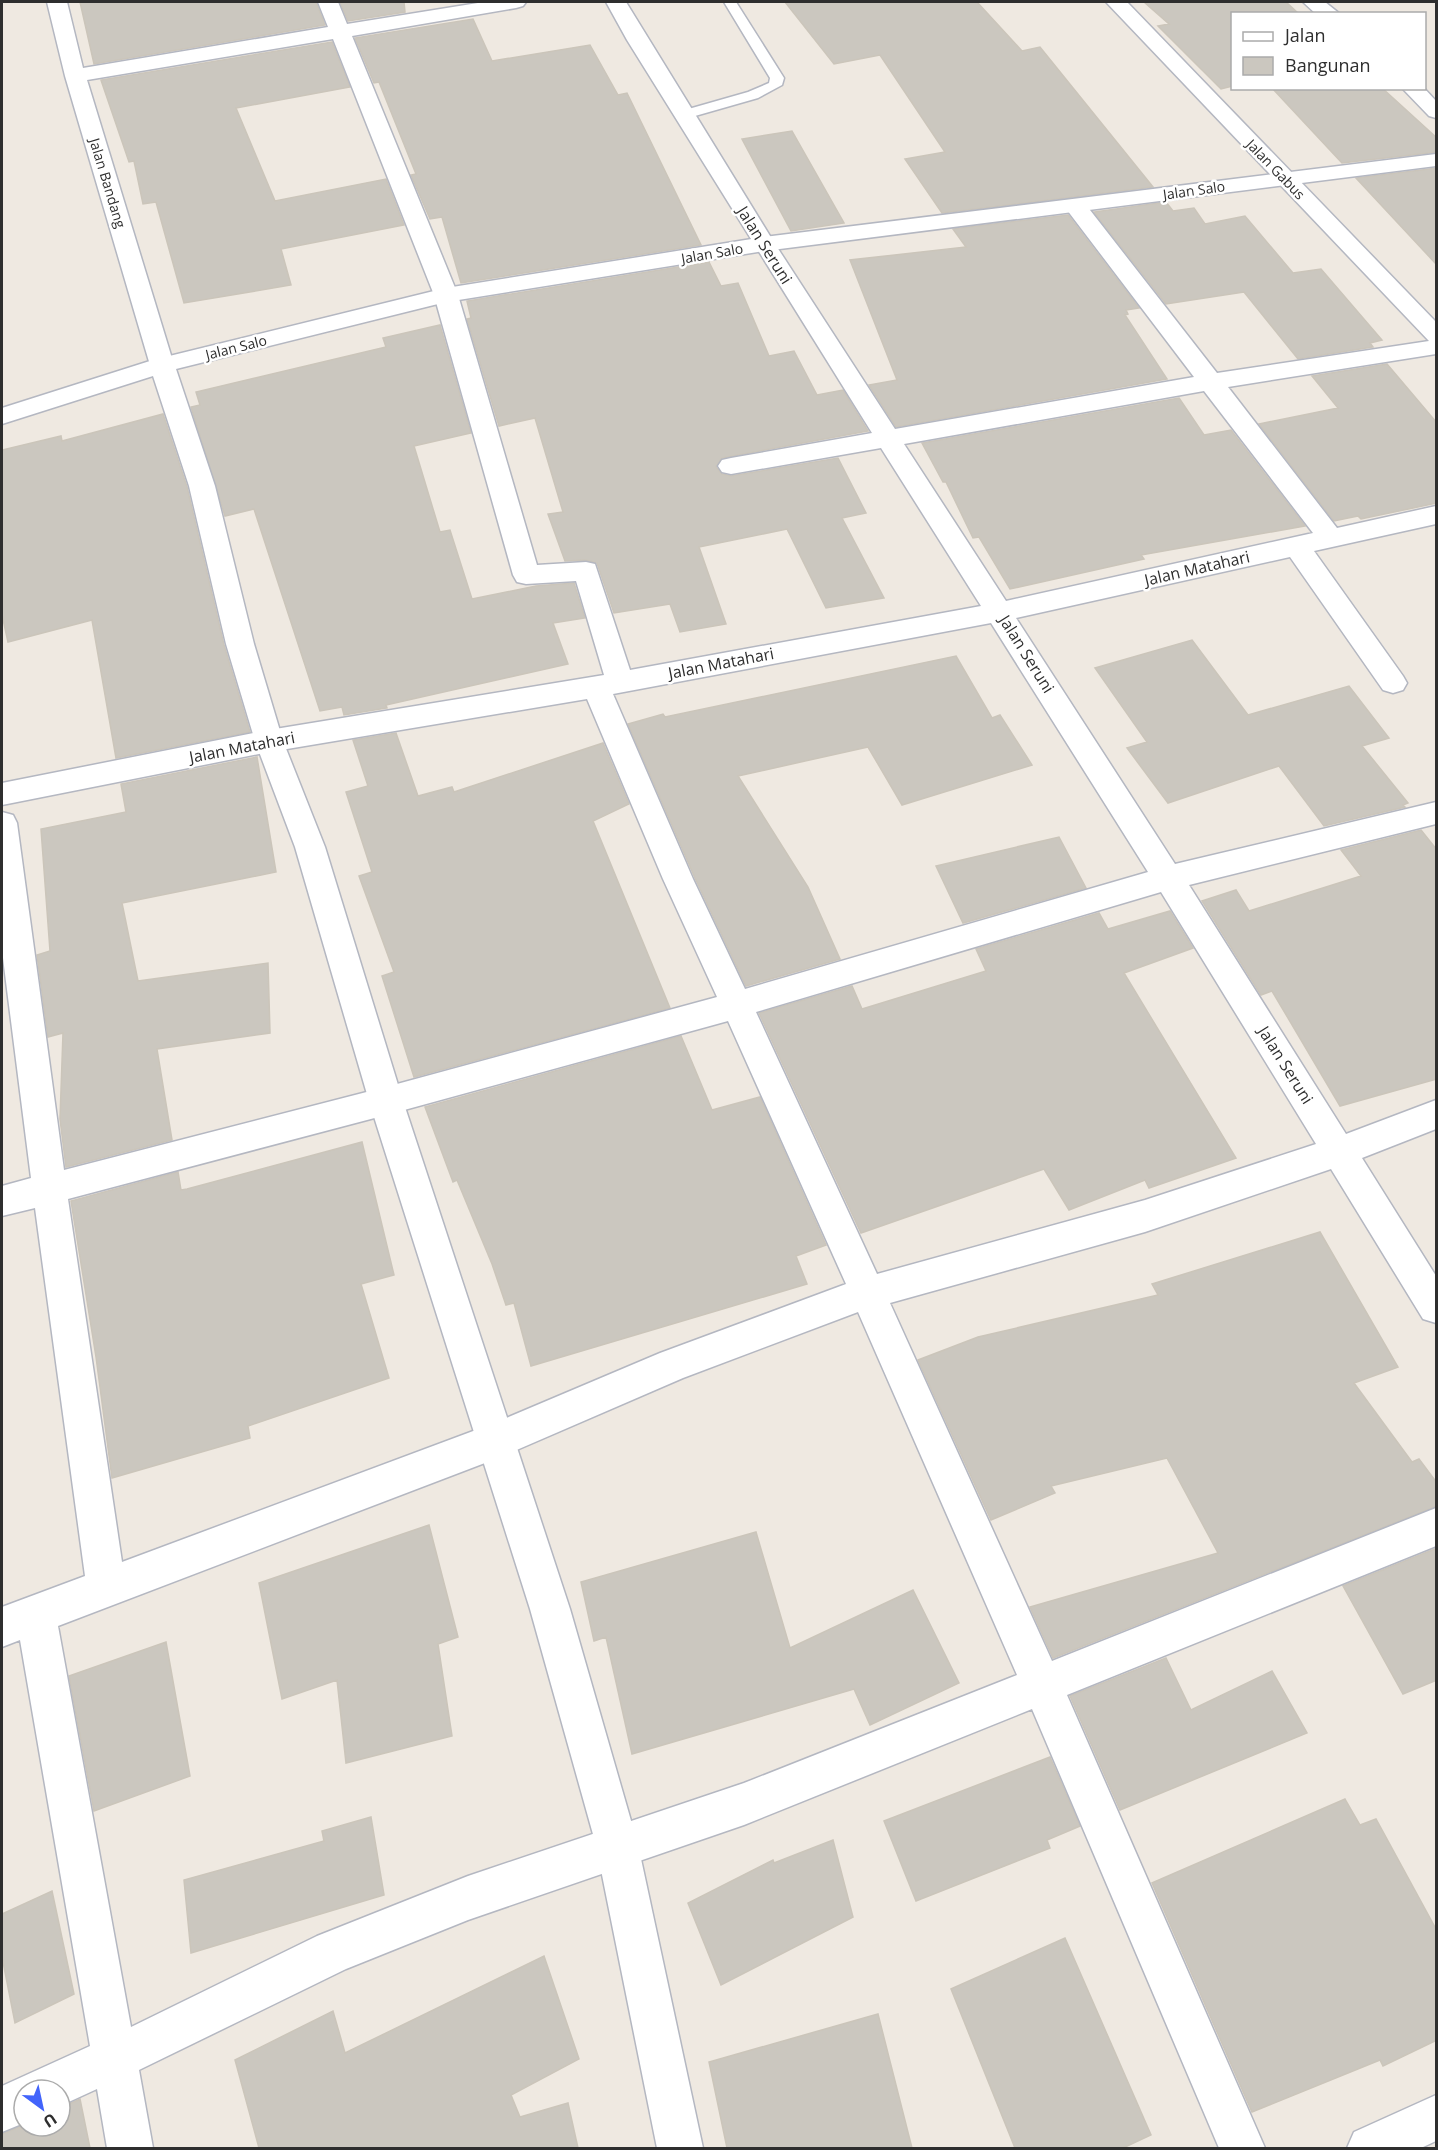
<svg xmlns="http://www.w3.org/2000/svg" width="1438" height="2150" font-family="'Open Sans',sans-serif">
	<rect width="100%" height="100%" fill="#efe9e1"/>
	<path fill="#cbc7bf" stroke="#cbc5ba" stroke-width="1.5" d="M80,2H316L325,25L94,64Z
		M340,2H404L405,12L348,21Z
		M785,2H977L1022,51L1040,47L1153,187L942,213L905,159L945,152L880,55L834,64Z
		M1144,2H1286L1299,14H1233V86L1221,89L1158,26L1169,24Z
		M473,19L492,61L590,45L618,95L627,93L701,245L461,283L442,217L430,219L411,175L416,174L379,82L374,83L355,38Z
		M332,42L350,87L236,108L275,201L386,179L404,225L281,249L291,285L184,303L156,202L143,204L134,161L129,162L101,80Z
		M1272,88H1382L1437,138V152L1342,163Z
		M792,131L844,223L791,231L742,139Z
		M1437,168V265L1356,178Z
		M1166,202L1173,211L1194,208L1205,224L1245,216L1293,273L1321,269L1382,340L1370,343L1373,347L1298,359L1244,292L1166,304L1094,212Z
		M1068,215L1139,308L1126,310L1128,314L1125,315L1167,379L896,427L869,385L897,380L850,260L966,247L953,229Z
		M709,262L721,286L738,283L769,356L794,351L817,395L843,390L868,431L722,458L716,467L722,474L731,476L838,458L866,513L842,518L884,598L826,608L787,529L699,547L726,624L680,632L670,604L614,613L597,563L586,560L565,561L548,514L563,512L535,418L499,426L467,319L471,318L467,301Z
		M440,325L471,433L414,446L440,532L450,530L472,599L536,586L574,583L585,618L553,623L568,664L386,705L387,708L344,715L342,707L320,711L254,509L225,516L191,407L200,405L196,392L386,347L383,338Z
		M1387,364L1437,423V503L1361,519L1358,516L1334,521L1259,424L1338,408L1312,376Z
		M1179,398L1204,435L1231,430L1305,526L1141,555L1144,559L1010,589L979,537L973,538L946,482H943L922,443Z
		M163,414L187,487L224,645L250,732L116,758L92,620L8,642L2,615V450L61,436L62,441Z
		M1192,640L1248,715L1349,686L1389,738L1362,746L1408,803L1403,805L1405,807L1324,826L1279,766L1168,803L1127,748L1147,742L1095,668Z
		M956,656L992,718L1000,715L1032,765L902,805L868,747L738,776L808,887L840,959L746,986L695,878L628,724L663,714L665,717Z
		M396,733L418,796L452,787L454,792L603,743L629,804L593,821L670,1008L414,1077L382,976L394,972L359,876L372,872L346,792L368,786L353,740Z
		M257,757L276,872L122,903L138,981L268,963L270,1033L157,1049L172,1140L66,1167L60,1119L63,1033L48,1037L37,955L50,951L41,829L126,812L121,784Z
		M1421,830L1437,850V1079L1340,1106L1272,991L1261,995L1202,901L1236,890L1249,911L1361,876L1341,850Z
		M1059,837L1086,888L963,923L936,866Z
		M1170,911L1193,948L1124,973L1236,1158L1149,1188L1145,1180L1069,1210L1044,1169L861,1233L759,1013L852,986L862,1009L986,971L976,949L1099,913L1108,929Z
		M681,1036L712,1110L760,1097L826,1245L796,1256L807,1284L531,1366L514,1303L506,1305L492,1264L457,1180L453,1182L425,1107Z
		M362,1142L394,1275L361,1284L389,1378L248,1426L250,1438L112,1478L96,1357L71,1201L178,1172L181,1190L187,1189Z
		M1320,1232L1398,1367L1354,1383L1412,1462L1419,1459L1437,1483V1506L1053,1658L1030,1607L1218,1553L1167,1458L1051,1486L1055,1493L991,1520L918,1360L978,1337L1158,1295L1152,1284Z
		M429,1525L458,1637L438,1644L452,1736L346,1763L337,1680L282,1699L259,1583Z
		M756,1532L790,1648L913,1590L959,1683L870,1725L854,1689L632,1754L606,1637L594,1641L581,1582Z
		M1437,1548V1680L1403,1694L1343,1586Z
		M166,1642L190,1776L94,1811L69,1676Z
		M1166,1658L1191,1710L1272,1671L1307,1733L1120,1810L1070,1696Z
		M1050,1757L1080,1826L1047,1840L1050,1848L916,1901L884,1821Z
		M1345,1799L1360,1825L1376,1819L1437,1931V2040L1383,2066L1380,2060L1252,2112L1152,1883Z
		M371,1817L384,1895L191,1953L184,1880L324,1841L322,1831Z
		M833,1840L853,1917L721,1985L688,1903L773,1860L774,1863Z
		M52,1891L74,1994L15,2023L2,1957V1914Z
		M1065,1938L1151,2135L1123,2148H1015L951,1989Z
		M544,1956L579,2059L511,2095L520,2117L568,2103L578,2148H259L235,2060L333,2011L345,2053Z
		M878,2014L912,2148H727L709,2062Z
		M80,2099L90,2148H2V2134L24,2125L60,2126V2108Z"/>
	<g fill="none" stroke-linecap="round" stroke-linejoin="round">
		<g stroke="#b4b7c1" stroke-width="3">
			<path id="lane" d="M724,2H736L784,78L782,85L758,98L688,118H678V112L748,92L769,83L770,78Z"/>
		</g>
		<g stroke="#b4b7c1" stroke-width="3">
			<path id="street" d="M47,2H67L83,68L328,27L318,2H338L347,24L484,2H526L523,6L516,8L352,36L458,295L537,565L586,562L595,564L630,670L981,606L881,448L731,474L722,472L718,466L722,460L731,458L872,433L627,40L606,2H626L775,244L895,429L1194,377L1064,206L1067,201H1083L1217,373L1429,341L1106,2H1127L1436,322V354L1228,387L1337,528L1436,506V524L1314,551L1403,676L1407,683L1403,690L1393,693L1383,690L1290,557L1016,618L1175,864L1436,802V824L1189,885L1346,1134L1436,1100V1129L1362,1158L1436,1276V1323L1423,1319L1331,1169L1145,1232L890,1303L1052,1661L1436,1508V1546L1067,1695L1265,2148H1219L1032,1709L744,1825L468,1920L346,1969L139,2070L153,2148H107L97,2089L60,2106V2090H24V2123L2,2132V2086L90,2046L20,1640L2,1647V1607L85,1576L35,1208L2,1216V1186L31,1178L2,950V812L13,815L17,823L64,1170L386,1087L717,997L663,879L587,699L269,752L2,805V783L269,730L604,675L576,581L526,584L517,582L513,575L434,295L333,39L87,80L174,365L171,370L162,373L153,370L150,365L65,76ZM1204,391L1313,533L1006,601L904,444ZM991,623L1148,872L745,989L693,879L613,694ZM1161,892L1316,1144L1145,1200L877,1274L756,1012ZM728,1021L846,1284L660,1353L492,1424L122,1562L68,1199L386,1115ZM858,1312L1017,1675L744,1783L468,1876L317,1936L131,2027L58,1626L498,1458L683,1378Z
				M1303,2H1325L1340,14H1316Z
				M1402,88H1424L1436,101V118L1429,116Z
				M1436,2095V2141L1421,2148H1347L1354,2132Z"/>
		</g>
		<g stroke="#b4b7c1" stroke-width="3">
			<path id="secondary" d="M1436,154V166L764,251L446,302L176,369L215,486L254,644L283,741L325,847L403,1101L570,1609L638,1845L703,2148H657L596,1845L530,1609L369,1101L295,847L255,741L226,644L189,486L153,376L2,424V408L153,360L446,288L764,237Z"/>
		</g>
		<use href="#lane" fill="#fff" fill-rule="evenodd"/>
		<use href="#street" fill="#fff" fill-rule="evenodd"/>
		<use href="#secondary" fill="#fff" fill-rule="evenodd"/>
	</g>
	<g text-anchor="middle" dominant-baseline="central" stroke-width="5" stroke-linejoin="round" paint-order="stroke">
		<g font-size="14" fill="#2e2e2e" stroke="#fff">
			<text transform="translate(1276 169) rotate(46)">Jalan Gabus</text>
			<text transform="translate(108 183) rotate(73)">Jalan Bandang</text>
			<text transform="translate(1194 190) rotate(-8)">Jalan Salo</text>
			<text transform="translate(712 253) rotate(-10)">Jalan Salo</text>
			<text transform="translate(236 347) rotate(-14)">Jalan Salo</text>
		</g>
		<g font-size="16" fill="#2e2e2e" stroke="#fff">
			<text transform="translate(765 245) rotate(58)">Jalan Seruni</text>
			<text transform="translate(1197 568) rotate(-13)">Jalan Matahari</text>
			<text transform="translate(1027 654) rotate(58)">Jalan Seruni</text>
			<text transform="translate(721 663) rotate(-11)">Jalan Matahari</text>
			<text transform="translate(242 747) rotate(-11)">Jalan Matahari</text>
			<text transform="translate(1286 1065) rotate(58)">Jalan Seruni</text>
		</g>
	</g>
	<rect width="1438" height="2150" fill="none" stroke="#2e2e2e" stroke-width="6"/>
	<rect x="1231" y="12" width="195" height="78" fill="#ffffff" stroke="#ababab" stroke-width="1.5"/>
	<rect x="1243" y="32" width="30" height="9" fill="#ffffff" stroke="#ababab" stroke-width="1.5"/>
	<text x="1285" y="42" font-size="18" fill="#2e2e2e">Jalan</text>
	<rect x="1243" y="57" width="30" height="18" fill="#cbc7bf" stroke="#ababab" stroke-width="1.5"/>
	<text x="1285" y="72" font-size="18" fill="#2e2e2e">Bangunan</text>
	<g transform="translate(42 2108) rotate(147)"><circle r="28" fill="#ffffff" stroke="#ababab" stroke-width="1.5"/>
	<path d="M0-4.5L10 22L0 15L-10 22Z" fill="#4264fb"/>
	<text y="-9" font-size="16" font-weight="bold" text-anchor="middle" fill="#2e2e2e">U</text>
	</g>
</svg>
